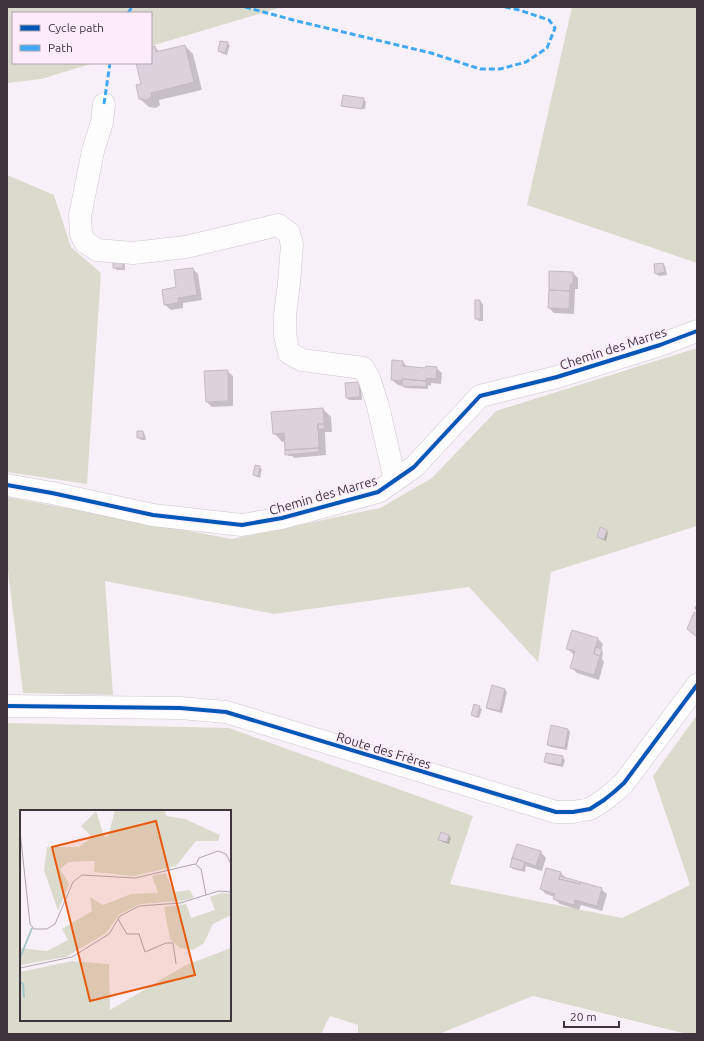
<svg xmlns="http://www.w3.org/2000/svg" width="704" height="1041" font-family="Ubuntu,sans-serif">
	<rect width="100%" height="100%" fill="#f8f0f8"/>
	<path fill="#dbdbcd" fill-rule="evenodd" d="M7,7H282L151,46V13H13V63H94L41,79L7,83Z
		M572,7H697V263L527,205Z
		M7,175L54,195L71,247L101,273L87,484L7,472Z
		M697,348V526L551,572L538,662L469,587L274,614L105,581L113,695L23,693L7,563V497L232,539L380,508L432,478L496,411Z
		M697,715V1034H687L533,996L439,1034H358V1025L330,1016L321,1034H7V723L229,728L473,816L450,884L622,918L690,885L653,776ZM21,811H230V1020H21Z"/>
	<path fill="#0003" d="M227,43L230,45L227,55L221,53L219,51Z
		M185,46L193,54L202,90L159,100L160,105L159,106L156,108L149,107L140,99L142,85L137,63H151V48L155,47L160,52Z
		M363,99L366,102L365,109L343,106V107L342,106Z
		M125,261V270H117L114,268Z
		M663,264L665,266L667,275L659,276L656,274L655,265Z
		M193,269L198,274L202,300L183,303V308L171,310L165,305L177,288Z
		M573,273L578,278V289H575L574,314L554,313L549,308Z
		M476,301H480L483,304V321H479L476,318Z
		M403,362L408,368L426,369L436,368L442,373L441,384L431,383V386L428,385V389L405,388L403,386L398,385L392,380Z
		M227,371L233,376V406L212,407L207,402Z
		M359,383L361,386L362,400H349L347,398L346,384Z
		M323,409L331,417L332,432H325L326,455L294,458L292,456H289L286,454L285,441L282,442L274,433L272,413Z
		M143,432L145,435L146,440H141L138,437Z
		M259,467L262,469L260,478L257,477L254,475Z
		M606,530L608,533L606,541L601,539L598,537Z
		M697,604V611L694,608Z
		M598,639L603,644L601,650L603,652L602,659L604,662L599,680L577,673L572,668L575,655L573,654L568,649Z
		M492,687L505,690L507,692L502,713L490,710L487,708Z
		M479,707L482,709L479,718L475,717L472,715Z
		M568,730L570,732L567,750L551,747L548,745Z
		M562,757L565,760L563,767L548,764L546,762Z
		M449,836L451,838L449,844L442,842L440,839Z
		M517,846L541,852L546,858L542,871L526,866L525,872L513,869L511,867Z
		M561,873L566,878L601,889L607,894L602,911L581,905L579,910L560,904L554,899L555,897L546,894L541,889Z"/>
	<path fill="#dbd2db" stroke="#c3bbc3" d="M220,41L228,42L225,53L218,51Z
		M185,45L194,82L151,93L152,96L147,100L139,99L136,85L141,84L136,63H151V47L155,46L156,52Z
		M343,95L364,98L362,109L341,106Z
		M113,258H123V268H113Z
		M663,263L665,272L655,274L654,264Z
		M193,268L197,295L178,298V303L164,305L162,290L176,287L174,270Z
		M549,271L573,272V284H570V291L549,290Z
		M549,290L570,291L569,309L548,308Z
		M475,300H480L481,319H475Z
		M392,360L403,361V366L425,368L426,366L437,367L436,379L426,378V381L402,379V381L391,380Z
		M228,370V401L206,402L204,371Z
		M402,379L426,381V387L402,386Z
		M359,382L360,397L346,398L345,383Z
		M323,408L324,424H318L319,448L285,450L284,433L273,434L271,412Z
		M318,424H324L325,429H317Z
		M137,431H143L144,438H137Z
		M319,448V452L285,455V450Z
		M255,465L260,466L258,476L253,475Z
		M600,527L607,530L604,539L597,537Z
		M694,612L697,614V637L687,629Z
		M572,630L598,638L594,654L600,656L594,675L570,668L575,651L566,649Z
		M595,647L602,649L600,656L594,654Z
		M492,685L505,689L500,711L486,708Z
		M474,704L480,706L477,717L471,715Z
		M551,725L568,729L565,748L547,745Z
		M546,753L563,756L561,765L544,762Z
		M441,832L449,835L447,842L438,840Z
		M517,844L541,851L536,866L512,858Z
		M512,858L525,862L522,870L510,867Z
		M546,868L561,872L559,879L580,884L581,882L602,888L597,906L575,900L574,905L553,899L555,894L540,889Z
		M560,876L581,882L580,884L559,879Z"/>
	<g fill="none" stroke-linecap="round" stroke-linejoin="round">
		<g stroke="#cdc5cd" stroke-width="23">
			<path id="minor" d="M104,104L102,122L93,151L80,216L81,234L85,242L97,250L133,253L186,247L278,225L289,233L292,245L289,283L285,315V335L289,353L302,360L363,368L369,378L378,406L395,480
				M7,485L52,493L153,515L242,525L282,518L378,492L414,467L480,396L557,377L660,345L697,331
				M7,706L180,708L226,712L556,812H573L590,809L604,800L614,792L624,783L697,685"/>
		</g>
		<use href="#minor" stroke="#fefdfe" stroke-width="22"/>
		<path stroke="#3fa9f5" stroke-width="3" stroke-dasharray="6 3" stroke-linecap="butt" d="M245,7L297,21L431,53L480,69H500L526,62L547,48L555,28L549,20L519,10L505,7
			M128,13L132,7
			M104,104L110,63"/>
		<g stroke="#fcecfb" stroke-width="6">
			<path id="cycleway" d="M7,485L52,493L153,515L242,525L282,518L378,492L414,467L480,396L557,377L660,345L697,331
				M7,706L180,708L226,712L556,812H573L590,809L604,800L614,792L624,783L697,685"/>
		</g>
		<use href="#cycleway" stroke="#0057b8" stroke-width="4"/>
	</g>
	<g text-anchor="middle" dominant-baseline="central" stroke-width="3" stroke-linejoin="round" paint-order="stroke">
		<g font-size="13" fill="#3e343e" stroke="#fcecfb">
			<text transform="translate(613 348) rotate(-18)">Chemin des Marres</text>
			<text transform="translate(323 495) rotate(-16)">Chemin des Marres</text>
			<text transform="translate(384 750) rotate(17)">Route des Frères</text>
		</g>
	</g>
	<g transform="translate(20 810)">
		<rect width="211" height="211" fill="#f8f0f8"/>
		<path d="M95,0H145L146,6L165,9L200,25L198,31H176L156,56L114,66L74,62L75,51L48,52L40,59L49,74L38,101L24,60L27,37H59L72,27L61,16L76,1L84,26L88,27ZM146,63L153,82L170,80L174,88L160,91L120,94L100,104L86,123L46,147L0,155V138L27,141L48,130L42,119L72,101L70,87L83,95L111,84L138,83L132,66ZM201,83L211,84V105L193,114L184,133L173,140L160,138L150,129L144,97L166,94L171,108L195,100L190,87ZM211,138V211H0V162L52,151L89,154L90,200L166,155Z" fill="#dbdbcd"/>
		<path fill="none" stroke="#a8c7cd" stroke-width="2" d="M0,148L12,118M0,172L3,174L4,188"/>
		<path fill="none" stroke="#aea5ae" stroke-width="1" d="M0,21L10,114L14,119H27L35,114L53,72L62,65L115,68L175,54L181,59L186,85M176,54L179,48L198,41L206,44L211,54M98,109L107,124H119L125,142L146,133H153L156,154M0,158L52,147L89,124L100,106L119,96L160,93L199,81L211,82"/>
		<path fill="#e8590c" fill-opacity="0.15" stroke="#e8590c" stroke-width="2" d="M136,11L175,165L70,191L32,37Z"/>
		<rect width="211" height="211" fill="none" stroke="#3e343e" stroke-width="2"/>
	</g>
	<rect width="704" height="1041" fill="none" stroke="#3e343e" stroke-width="16"/>
	<rect x="12" y="12" width="140" height="52" fill="#fcecfb" stroke="#b0a2af"/>
	<rect x="20" y="25" width="20" height="6" fill="#0057b8" stroke="#b0a2af"/>
	<text x="48" y="32" font-size="12" fill="#3e343e">Cycle path</text>
	<rect x="20" y="45" width="20" height="6" fill="#3fa9f5" stroke="#b0a2af"/>
	<text x="48" y="52" font-size="12" fill="#3e343e">Path</text>
	<path d="M564 1021v6h55v-6" fill="none" stroke="#3e343e" stroke-width="2"/>
	<text x="570" y="1021" font-size="12" fill="#3e343e" stroke="#fcecfb" stroke-width="3" paint-order="stroke">20 m</text>
</svg>
